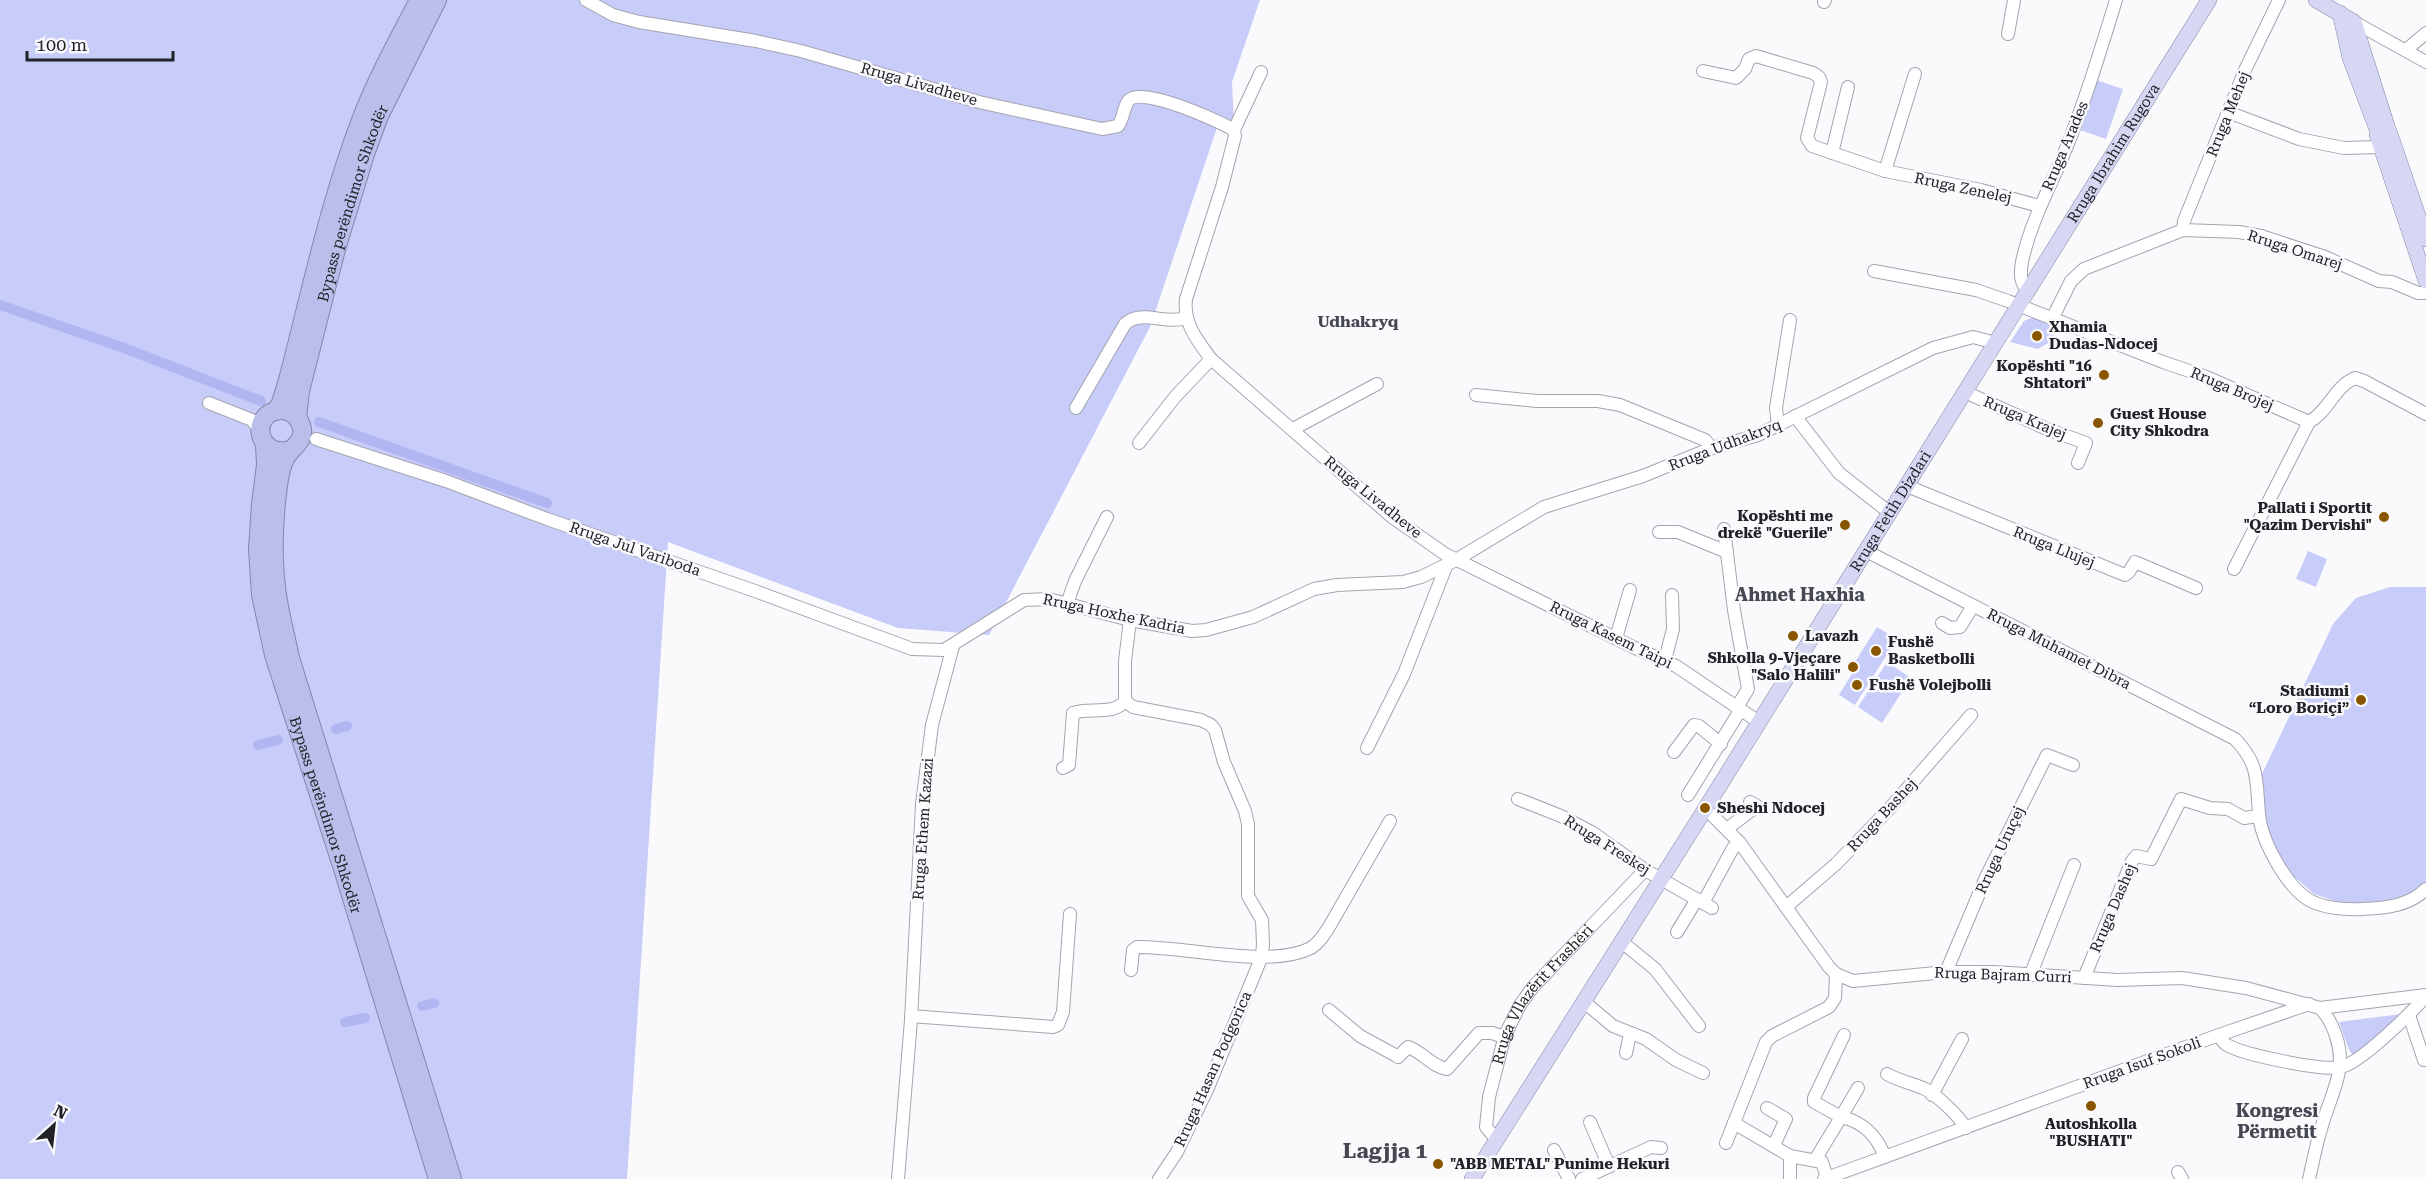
<svg xmlns="http://www.w3.org/2000/svg" width="2426" height="1179" font-family="'Roboto Serif',serif">
	<rect width="100%" height="100%" fill="#fafafd"/>
	<path fill="#c8ccf9" d="M0,0H1260L1232,82L1234,125L1220,119L1150,327L989,635L898,628L668,542L627,1179H0Z
		M2096,80L2123,89L2106,139L2080,130Z
		M2033,317L2058,326L2053,332V340L2038,349L2010,342L2024,321Z
		M2308,551L2327,559L2316,587L2296,579Z
		M2390,587H2426V882L2414,892L2381,904L2347,905L2314,894L2288,871L2266,835L2261,776L2333,624L2356,598Z
		M1877,627L1897,639L1855,705L1839,695L1858,664L1855,662Z
		M1887,662L1911,678L1882,723L1858,707Z
		M2401,1014L2359,1053L2352,1054L2349,1050L2339,1022Z"/>
	<g fill="none" stroke-linecap="round" stroke-linejoin="round">
		<path stroke="#b1b6f3" stroke-width="10" d="M0,305L124,348L261,401
			M319,422L547,503
			M336,729L347,726
			M258,745L278,740
			M422,1006L434,1003
			M345,1022L365,1018"/>
		<g stroke="#a3a4b1" stroke-width="14">
			<g id="minor">
				<path d="M586,0L613,15L639,22L756,41L801,51L979,102L1084,125L1102,129L1118,126C1124,118 1123,107 1129,100C1142,86 1219,121 1234,130"/>
				<path d="M1824,2L1825,0"/>
				<path d="M2354,22L2426,62"/>
				<path d="M2008,34L2014,0"/>
				<path d="M2406,50L2426,33"/>
				<path d="M1703,71L1736,78L1745,69L1749,59L1756,56L1813,73L1819,77L1821,82L1807,138L1812,146L1885,171L1981,190L2039,206"/>
				<path d="M1261,72L1234,130L1235,136L1222,187L1186,299C1183,323 1197,340 1211,359L1392,517L1445,554L1633,647L1676,666L1759,722"/>
				<path d="M2228,112L2299,139L2344,148L2380,147"/>
				<path d="M1832,153L1848,87"/>
				<path d="M1885,171L1915,74"/>
				<path d="M2183,230L2184,221L2245,70L2279,0"/>
				<path d="M1874,271L1976,290L2008,301L2163,362L2204,376L2309,422"/>
				<path d="M2028,292C2020,282 2020,274 2022,262C2030,224 2048,191 2063,156C2084,105 2100,52 2116,0"/>
				<path d="M2052,319L2071,281L2084,269L2183,230L2239,232L2261,236L2325,257L2379,281L2392,282L2418,293H2426"/>
				<path d="M1965,392L2047,429L2086,443L2078,463"/>
				<path d="M1476,395L1537,401H1598L1620,405L1705,440L1712,448"/>
				<path d="M209,403L252,420L260,431"/>
				<path d="M1076,408L1125,324C1141,309 1166,325 1185,318"/>
				<path d="M1795,416L1839,473L1890,513"/>
				<path d="M2309,422C2328,412 2335,386 2355,378L2364,381L2426,414"/>
				<path d="M1778,425L1776,408L1790,320"/>
				<path d="M1293,429L1377,384"/>
				<path d="M316,439L446,481L547,519L755,591L912,649L944,650L1024,600L1048,599L1130,620L1192,631L1206,630L1253,617L1314,589L1337,585L1403,582L1421,577L1456,560L1544,507L1643,476L1712,448L1758,435L1933,348L1973,337L1996,343"/>
				<path d="M1139,443L1175,397L1211,359"/>
				<path d="M1907,486L2125,575L2129,572L2135,562L2196,588"/>
				<path d="M1724,529L1734,610L1748,689L1737,707"/>
				<path d="M1659,532H1678L1727,552"/>
				<path d="M1866,551L2235,739C2260,765 2256,781 2259,814C2261,840 2286,886 2309,900C2323,908 2346,910 2362,909C2386,908 2409,906 2426,889"/>
				<path d="M2234,569L2309,422"/>
				<path d="M1067,604L1075,581L1107,517"/>
				<path d="M1130,620L1125,661V701L1133,707L1201,720L1211,725L1215,730L1224,762L1245,811L1248,824V896L1262,920L1263,944L1262,956L1207,1090L1177,1152L1159,1179"/>
				<path d="M1942,623L1950,628L1960,627L1973,606"/>
				<path d="M1616,638L1630,590"/>
				<path d="M1665,660L1673,629L1672,595"/>
				<path d="M1367,748L1404,674L1447,564"/>
				<path d="M1674,752L1694,725L1699,726L1721,744"/>
				<path d="M1063,768L1069,765L1073,713C1090,707 1113,716 1125,701"/>
				<path d="M1688,795L1741,709"/>
				<path d="M1518,799L1561,816L1593,833L1645,870L1712,908"/>
				<path d="M1705,808L1740,843L1829,967L1836,974L1853,981L1946,972H1993L2118,980L2182,978L2246,988L2320,1008C2328,1016 2332,1024 2336,1036C2348,1071 2330,1095 2321,1129C2316,1145 2313,1162 2309,1179"/>
				<path d="M1728,828L1757,806L1750,802"/>
				<path d="M1703,903L1733,848L1740,843"/>
				<path d="M1786,907L1836,864L1890,808L1971,715"/>
				<path d="M1677,932L1697,899"/>
				<path d="M1622,942L1655,969L1699,1026"/>
				<path d="M1131,970L1133,950L1137,947C1185,946 1269,969 1311,948C1319,943 1324,935 1329,927L1390,821"/>
				<path d="M1946,972L1986,877L2047,755L2073,765"/>
				<path d="M2030,976L2074,865"/>
				<path d="M2084,978L2132,861L2136,856L2151,859L2181,799L2210,808L2228,809L2244,818L2259,816"/>
				<path d="M1583,1001L1613,1026L1646,1039L1676,1060L1703,1073"/>
				<path d="M2320,1008L2426,995"/>
				<path d="M1329,1010L1360,1036L1395,1055L1398,1057L1408,1047C1423,1052 1432,1067 1447,1069L1479,1033H1492L1504,1037"/>
				<path d="M2409,1015L2424,1060H2426"/>
				<path d="M911,1016L1053,1027L1058,1025L1063,1012L1070,914"/>
				<path d="M1844,1035L1814,1098V1102L1841,1117L1858,1088"/>
				<path d="M2219,1035C2221,1039 2223,1043 2227,1045C2244,1055 2322,1071 2341,1067C2361,1063 2411,1013 2426,996"/>
				<path d="M1626,1053L1630,1034"/>
				<path d="M1887,1074C1899,1081 1911,1083 1923,1088C1936,1094 1959,1116 1966,1128"/>
				<path d="M1932,1095L1962,1039"/>
				<path d="M1767,1108L1786,1119L1774,1145"/>
				<path d="M1590,1122L1609,1166"/>
				<path d="M1734,1123L1790,1156L1822,1162L1827,1178"/>
				<path id="s1" d="M1496,1139L1486,1127L1489,1097L1505,1035L1520,1005L1533,987L1645,870"/>
				<path d="M1726,1143L1766,1042L1772,1036L1829,1007L1835,998L1836,974"/>
				<path d="M1554,1150L1569,1179"/>
				<path d="M1790,1156V1179"/>
				<path d="M1815,1160L1841,1117C1864,1122 1877,1136 1885,1157"/>
				<path d="M2178,1172L2182,1179"/>
				<path d="M898,1179L911,1020L922,804L932,725L953,646"/>
				<path d="M1582,1179L1651,1147L1661,1148"/>
				<path d="M1824,1179L2219,1035L2309,1004"/>
			</g>
		</g>
		<g stroke="#8487a6" stroke-width="16">
			<g id="major">
				<path d="M2316,0L2354,22L2387,126"/>
				<path d="M2340,13L2350,58L2376,127"/>
				<path d="M2389,131L2426,239"/>
				<path d="M2377,135L2426,281"/>
				<path id="s2" d="M1472,1179L1692,830L2209,0"/>
			</g>
		</g>
		<g stroke="#8487a6" stroke-width="20">
			<g id="highway">
				<path d="M276,411L281,403L288,380C311,292 329,204 361,120C377,78 399,39 419,0"/>
				<path id="s3" d="M297,418L300,391L336,249L365,154L379,116L437,0"/>
				<path id="s4" d="M265,444L266,465L261,504L258,549L261,595L274,655L344,872L438,1179"/>
				<path d="M290,450C260,459 249,419 275,411C288,407 300,416 302,429C304,443 290,448 285,459C281,467 279,477 278,486C273,522 272,559 277,595C280,616 286,637 290,658L452,1179"/>
			</g>
		</g>
		<use href="#minor" stroke="#fff" stroke-width="12"/>
		<use href="#major" stroke="#d6d8f3" stroke-width="15"/>
		<use href="#highway" stroke="#babeeb" stroke-width="18"/>
	</g>
	<g fill="#895600" stroke="#fafafd" stroke-width="2">
		<circle cx="2037" cy="336" r="6"/>
		<circle cx="2104" cy="375" r="6"/>
		<circle cx="2098" cy="423" r="6"/>
		<circle cx="2384" cy="517" r="6"/>
		<circle cx="1845" cy="525" r="6"/>
		<circle cx="1793" cy="636" r="6"/>
		<circle cx="1876" cy="651" r="6"/>
		<circle cx="1853" cy="667" r="6"/>
		<circle cx="1857" cy="685" r="6"/>
		<circle cx="2361" cy="700" r="6"/>
		<circle cx="1705" cy="808" r="6"/>
		<circle cx="2091" cy="1106" r="6"/>
		<circle cx="1438" cy="1164" r="6"/>
	</g>
	<g text-anchor="middle" dominant-baseline="central" stroke-width="5" stroke-linejoin="round" paint-order="stroke">
		<g font-size="15" fill="#212227" stroke="#fafafd">
			<text transform="translate(919 84) rotate(16)">Rruga Livadheve</text>
			<text transform="translate(2228 114) rotate(-68)">Rruga Mehej</text>
			<text transform="translate(2065 146) rotate(-67)">Rruga Arades</text>
			<text stroke="none"><textPath href="#s2" startOffset="1210">Rruga Ibrahim Rugova</textPath></text>
			<text transform="translate(1963 188) rotate(12)">Rruga Zenelej</text>
			<text stroke="none"><textPath href="#s3" startOffset="222">Bypass perëndimor Shkodër</textPath></text>
			<text transform="translate(2295 250) rotate(18)">Rruga Omarej</text>
			<text transform="translate(2232 389) rotate(23)">Rruga Brojej</text>
			<text transform="translate(2025 418) rotate(23)">Rruga Krajej</text>
			<text transform="translate(1725 445) rotate(-21)">Rruga Udhakryq</text>
			<text transform="translate(1373 497) rotate(39)">Rruga Livadheve</text>
			<text stroke="none"><textPath href="#s2" startOffset="788">Rruga Fetih Dizdari</textPath></text>
			<text transform="translate(2054 547) rotate(22)">Rruga Llujej</text>
			<text transform="translate(635 549) rotate(19)">Rruga Jul Variboda</text>
			<text transform="translate(1114 614) rotate(12)">Rruga Hoxhe Kadria</text>
			<text transform="translate(1611 635) rotate(26)">Rruga Kasem Taipi</text>
			<text transform="translate(2059 649) rotate(27)">Rruga Muhamet Dibra</text>
			<text stroke="none"><textPath href="#s4" startOffset="381">Bypass perëndimor Shkodër</textPath></text>
			<text transform="translate(1882 815) rotate(-47)">Rruga Bashej</text>
			<text transform="translate(923 829) rotate(-86)">Rruga Ethem Kazazi</text>
			<text transform="translate(1607 845) rotate(32)">Rruga Freskej</text>
			<text transform="translate(2000 850) rotate(-65)">Rruga Uruçej</text>
			<text transform="translate(2113 908) rotate(-67)">Rruga Dashej</text>
			<text transform="translate(2003 975) rotate(2)">Rruga Bajram Curri</text>
			<text stroke="none"><textPath href="#s1" startOffset="164">Rruga Vllazërit Frashëri</textPath></text>
			<text transform="translate(2142 1063) rotate(-20)">Rruga Isuf Sokoli</text>
			<text transform="translate(1213 1069) rotate(-66)">Rruga Hasan Podgorica</text>
		</g>
		<g font-size="15" font-weight="bold" fill="#212227" stroke="#fafafd" text-anchor="start">
			<text x="2049" y="327">Xhamia<tspan x="2049" dy="17">Dudas-Ndocej</tspan></text>
			<text x="2092" y="366" text-anchor="end">Kopështi "16<tspan x="2092" dy="17">Shtatori"</tspan></text>
			<text x="2110" y="414">Guest House<tspan x="2110" dy="17">City Shkodra</tspan></text>
			<text x="2372" y="508" text-anchor="end">Pallati i Sportit<tspan x="2372" dy="17">"Qazim Dervishi"</tspan></text>
			<text x="1833" y="516" text-anchor="end">Kopështi me<tspan x="1833" dy="17">drekë "Guerile"</tspan></text>
			<text x="1805" y="636">Lavazh</text>
			<text x="1888" y="642">Fushë<tspan x="1888" dy="17">Basketbolli</tspan></text>
			<text x="1841" y="658" text-anchor="end">Shkolla 9-Vjeçare<tspan x="1841" dy="17">"Salo Halili"</tspan></text>
			<text x="1869" y="685">Fushë Volejbolli</text>
			<text x="2349" y="691" text-anchor="end">Stadiumi<tspan x="2349" dy="17">“Loro Boriçi”</tspan></text>
			<text x="1717" y="808">Sheshi Ndocej</text>
			<text x="2091" y="1124" text-anchor="middle">Autoshkolla<tspan x="2091" dy="17">"BUSHATI"</tspan></text>
			<text x="1450" y="1164">"ABB METAL" Punime Hekuri</text>
		</g>
		<g font-size="16" font-weight="bold" fill="#454752" stroke="#fafafd">
			<text x="1358" y="321">Udhakryq</text>
		</g>
		<g font-size="18" font-weight="bold" fill="#454752" stroke="#fafafd">
			<text x="1800" y="594">Ahmet Haxhia</text>
			<text x="2277" y="1110">Kongresi<tspan x="2277" dy="21">Përmetit</tspan></text>
		</g>
		<g font-size="21" font-weight="bold" fill="#454752" stroke="#fafafd">
			<text x="1385" y="1151">Lagjja 1</text>
		</g>
	</g>
	<g transform="translate(54 1125) rotate(27)" stroke="#fafafd" stroke-width="4.5" paint-order="stroke">
	<path d="M0-4.5L10 22L0 15L-10 22Z" fill="#212227"/>
	<text y="-9" font-size="16" font-weight="bold" text-anchor="middle" fill="#212227">N</text>
	</g>
	<path d="M27 51v9h146v-9" fill="none" stroke="#212227" stroke-width="3"/>
	<text x="36" y="51" font-size="18" fill="#212227" stroke="#fafafd" stroke-width="4.5" paint-order="stroke">100 m</text>
</svg>
